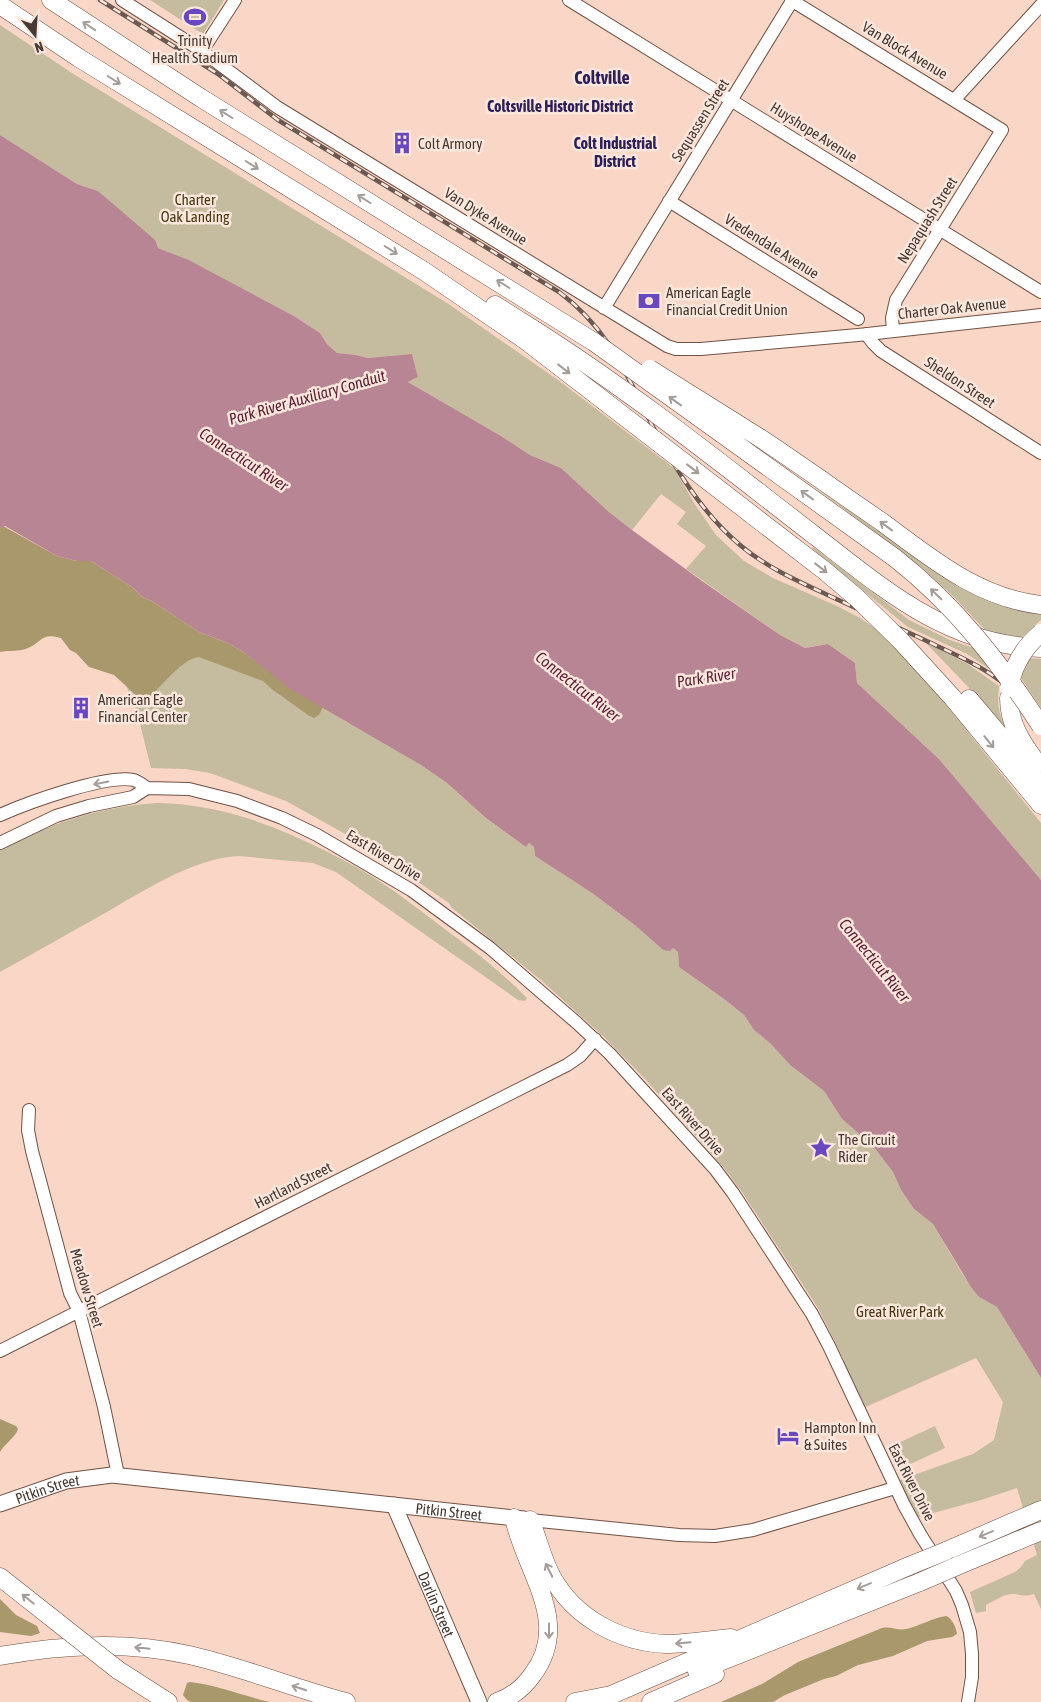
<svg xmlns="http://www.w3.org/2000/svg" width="1041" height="1702" font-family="'Asap Condensed',sans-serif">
	<rect width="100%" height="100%" fill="#f9d6c6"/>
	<path fill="#c5bb9e" d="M150,0H224L203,34Z
		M0,25L75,75L447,303L558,380L674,468L694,503L716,535L744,561L773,578L837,606L860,618L877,630L908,660L960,718L971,736L1041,823V880L939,759L857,683L855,663L828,644L805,648L780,635L686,569L706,546L677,524L686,512L661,494L632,530L609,512L561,468L530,455L501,436L408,382L418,377L412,354L366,358L356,355L337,353L327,344L320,333L294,316L189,260L158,248L98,191L77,184L0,135Z
		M796,473L955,585C983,600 1010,609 1041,613V620L1021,638L986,631L952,595L921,567Z
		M0,528L328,709L346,722L355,725L421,765L447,783L486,818L526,847L529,843L534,847L535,856L592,893L636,926L663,950L673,948L678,952L679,967L724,999L744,1015L754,1030L771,1044L790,1065L824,1091L842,1119L873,1146L893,1172L901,1190L914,1209L933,1224L963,1275L979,1297L997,1307L1041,1378V1609L1034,1594C1024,1597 1023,1595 1014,1594C1005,1593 994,1601 986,1605V1611L976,1613L970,1592L1015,1572L1021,1567L1025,1561L1037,1555L1017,1488L981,1500L915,1518L894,1482L973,1454L994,1440L1003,1402L976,1358L861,1409L840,1363L844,1360L818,1308L744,1195L725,1169L646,1080L604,1037L542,981L451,907L449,903L358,841L286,801L210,773L185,769L151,768L137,712L123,678Z
		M813,547L909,620L950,640L974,648L991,670L967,654L908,627L812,549Z
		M925,642L966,663L999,686C997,702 998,716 1008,730L1006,731L972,691Z
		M1028,658L1041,659V708L1019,675Z
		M157,803C218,804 272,824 326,851C346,861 366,872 385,885C402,896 418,909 434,921C466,945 499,969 527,998L525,1001L518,1000L336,872L313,863L239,856C194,858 145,890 107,912C71,932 36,952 0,972V850C51,823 98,807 157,803Z
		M935,1426L945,1448L904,1467L894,1445Z"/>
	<path fill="#a9986b" d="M3,526L57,556L77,561H91L132,587L142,597L152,601L199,632L230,644L246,654L309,699L323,707L319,715L314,718L308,715L273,690L263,681L199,657C181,659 164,685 150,696L138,697L114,675L89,667L76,653L70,650L61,638C41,632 42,642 28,648C20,652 9,650 0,652V528Z
		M0,1419L16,1426L18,1429C15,1438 5,1443 0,1452Z
		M0,1599L16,1615L37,1626L40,1633L31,1636L0,1632Z
		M946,1616C952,1618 956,1627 957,1634L952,1637L927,1641L893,1656L858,1665L836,1676L824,1679L785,1695L773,1702H721L762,1684L798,1662L882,1628C891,1626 898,1631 906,1629C920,1626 932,1618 946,1616Z
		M190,1682C218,1685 243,1696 270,1702H191L187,1700L183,1695L187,1683Z"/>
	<path fill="#b78594" d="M0,135L77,184L98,191L155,240L158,248L189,260L294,316L320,333L327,344L337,353L356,355L367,358L412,354L418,377L408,382L501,436L530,455L561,468L609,512L632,530L702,581L780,635L805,648L828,644L855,663L857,683L939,759L1041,880V1378L997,1307L979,1297L971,1287L933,1224L914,1209L901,1190L893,1172L873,1146L842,1119L824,1091L790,1065L771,1044L754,1030L744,1015L724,999L679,967L678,952L673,948L670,951L663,950L636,926L592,893L535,856L534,847L529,843L526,847L486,818L447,783L421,765L292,690L246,654L230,644L199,632L152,601L142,597L132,587L91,561H77L57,556L5,526L0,528Z"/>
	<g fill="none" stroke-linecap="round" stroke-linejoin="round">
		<g stroke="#705245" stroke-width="14">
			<path id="minor" d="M122,0L202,51L277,107L667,346L676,349H701L858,335L1041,315
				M569,0L1041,292
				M791,0L1002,130L896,300L892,318L893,331
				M202,51L235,0
				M955,99L1041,5
				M669,201L858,319
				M604,308L792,1
				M866,334L873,343L881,351L1041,453
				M0,815C27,803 106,774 134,780C139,782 143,785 147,788
				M0,843L56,816L89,806L133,797L147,788L189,789L237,801L282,818L317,835L411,890L490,948L577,1023L610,1054L715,1169L733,1193L812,1314L829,1346L904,1505L920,1534L956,1591L962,1605L970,1632L972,1654V1677L968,1702
				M29,1110L28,1130L32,1151L70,1293L79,1311L104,1407L118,1475
				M0,1351L567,1065L580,1056L595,1039
				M530,1520L679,1535L715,1536L753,1530L895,1488"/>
		</g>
		<g stroke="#705245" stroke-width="17">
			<g id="major">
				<path id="s1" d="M0,1504L66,1481L112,1475L524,1519"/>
				<path id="s2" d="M394,1505L479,1702"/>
			</g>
		</g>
		<g stroke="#705245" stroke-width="19">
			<path id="highway" d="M51,0L201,98L594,342
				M0,5L79,58L424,271L525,340
				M495,305L533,329
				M760,438C801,465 841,494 882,522C931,558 978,598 1041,605
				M814,535C885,590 947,645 1041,648
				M900,640L952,697L1041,805
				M1009,698C1009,724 1022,743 1037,763
				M969,699L1041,784
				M530,1520C538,1538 542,1559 552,1577C575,1618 619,1642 666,1644C687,1644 709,1640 731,1638
				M946,1551L1041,1510
				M957,1566L1041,1531
				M0,1577L57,1622
				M0,1656C63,1645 126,1641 189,1655C242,1667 293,1688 346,1702
				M118,1670L168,1702
				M697,1671L920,1582
				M497,1702C512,1697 524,1687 533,1674C572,1622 525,1571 514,1518
				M575,1702L606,1696
				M595,1702L909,1566
				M651,1702L715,1674"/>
		</g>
		<use href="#minor" stroke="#fff" stroke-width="12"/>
		<use href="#major" stroke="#fff" stroke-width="15"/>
		<use href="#highway" stroke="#fff" stroke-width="18"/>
		<g stroke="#6c5951" stroke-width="4.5">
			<path id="rail" d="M100,0L218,74L278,120L559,292C609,329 626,374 653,427C676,470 702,513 740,545C767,568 800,582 832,597C865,612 898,628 931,643C960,657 992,670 1015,694C1025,705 1033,718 1041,731"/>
		</g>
		<use href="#rail" stroke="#fce7dd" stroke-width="2.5" stroke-dasharray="8" stroke-linecap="butt"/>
		<g stroke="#705245" stroke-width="19" stroke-linecap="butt">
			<path id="highway-bridge" d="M533,329C631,391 722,464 814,535
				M525,340L825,571L857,598L900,640
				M594,342L895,558C955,605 1000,663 1041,726
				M650,369L760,438
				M1009,688C1013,666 1024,647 1041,633
				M909,1566L946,1551
				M920,1582L957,1566
				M57,1622L118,1670"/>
		</g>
		<use href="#highway-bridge" stroke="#fff" stroke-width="18"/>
	</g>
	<defs><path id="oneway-shaft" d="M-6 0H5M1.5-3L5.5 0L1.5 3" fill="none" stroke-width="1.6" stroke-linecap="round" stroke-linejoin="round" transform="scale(1.25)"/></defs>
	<g stroke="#a39c99">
		<use href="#oneway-shaft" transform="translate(89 26) rotate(-146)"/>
		<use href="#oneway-shaft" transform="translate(114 80) rotate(32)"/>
		<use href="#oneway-shaft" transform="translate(226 114) rotate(-148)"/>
		<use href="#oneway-shaft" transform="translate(252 165) rotate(32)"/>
		<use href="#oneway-shaft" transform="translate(364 199) rotate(-148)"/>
		<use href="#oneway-shaft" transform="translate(391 250) rotate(32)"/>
		<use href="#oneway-shaft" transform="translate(503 284) rotate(-148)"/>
		<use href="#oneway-shaft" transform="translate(564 369) rotate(38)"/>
		<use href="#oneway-shaft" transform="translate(675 401) rotate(-144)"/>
		<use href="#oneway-shaft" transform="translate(693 469) rotate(38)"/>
		<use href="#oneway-shaft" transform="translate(807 495) rotate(-144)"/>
		<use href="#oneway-shaft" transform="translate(886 526) rotate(-144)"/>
		<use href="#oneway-shaft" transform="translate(821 568) rotate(38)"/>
		<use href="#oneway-shaft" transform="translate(936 594) rotate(-136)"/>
		<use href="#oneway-shaft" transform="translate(989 742) rotate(51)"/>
		<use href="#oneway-shaft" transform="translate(101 783) rotate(169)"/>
		<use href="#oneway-shaft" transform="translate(986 1534) rotate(157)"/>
		<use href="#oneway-shaft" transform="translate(549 1570) rotate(-116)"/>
		<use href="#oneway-shaft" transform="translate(864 1586) rotate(157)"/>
		<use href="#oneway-shaft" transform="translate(28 1599) rotate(-141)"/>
		<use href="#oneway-shaft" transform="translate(549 1631) rotate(90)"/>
		<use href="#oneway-shaft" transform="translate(683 1643) rotate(175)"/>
		<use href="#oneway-shaft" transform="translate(142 1648) rotate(-174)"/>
		<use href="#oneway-shaft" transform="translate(299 1688) rotate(-162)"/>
	</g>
	<defs>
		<g id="stadium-bare" transform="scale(1.725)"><path d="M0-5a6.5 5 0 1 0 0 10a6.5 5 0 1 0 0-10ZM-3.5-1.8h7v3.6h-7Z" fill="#6847c0" stroke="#fce7dd" stroke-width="2.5" paint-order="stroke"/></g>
		<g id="building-bare" transform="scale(1.725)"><path d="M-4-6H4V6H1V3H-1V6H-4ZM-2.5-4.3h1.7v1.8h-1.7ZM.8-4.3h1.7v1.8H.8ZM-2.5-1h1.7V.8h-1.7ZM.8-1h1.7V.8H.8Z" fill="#6847c0" stroke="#fce7dd" stroke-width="2.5" paint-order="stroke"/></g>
		<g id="bank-bare" transform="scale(1.725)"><path d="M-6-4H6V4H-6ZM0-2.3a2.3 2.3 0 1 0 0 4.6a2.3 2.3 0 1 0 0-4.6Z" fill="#6847c0" stroke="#fce7dd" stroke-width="2.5" paint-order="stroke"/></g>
		<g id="sight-bare" transform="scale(1.725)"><path d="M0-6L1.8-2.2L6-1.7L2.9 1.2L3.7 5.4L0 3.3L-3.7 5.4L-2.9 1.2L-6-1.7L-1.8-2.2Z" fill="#6847c0" stroke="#fce7dd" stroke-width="2.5" paint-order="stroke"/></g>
		<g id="hotel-bare" transform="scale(1.725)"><path d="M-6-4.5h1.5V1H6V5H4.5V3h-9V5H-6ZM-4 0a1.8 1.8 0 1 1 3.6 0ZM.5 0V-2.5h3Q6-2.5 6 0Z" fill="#6847c0" stroke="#fce7dd" stroke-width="2.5" paint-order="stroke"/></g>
	</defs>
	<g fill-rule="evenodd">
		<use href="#stadium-bare" x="195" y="17"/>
		<use href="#building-bare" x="402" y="143"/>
		<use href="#bank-bare" x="649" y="301"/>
		<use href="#building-bare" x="81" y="708"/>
		<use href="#sight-bare" x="821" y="1148"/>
		<use href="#hotel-bare" x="788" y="1436"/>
	</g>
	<g text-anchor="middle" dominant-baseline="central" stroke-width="5" stroke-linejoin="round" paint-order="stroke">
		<g font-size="15" fill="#473933" stroke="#fce7dd" text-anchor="start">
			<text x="195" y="40" text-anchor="middle">Trinity<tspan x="195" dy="17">Health Stadium</tspan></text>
			<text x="418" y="143">Colt Armory</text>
			<text x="666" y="292">American Eagle<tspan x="666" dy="17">Financial Credit Union</tspan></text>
			<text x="98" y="699">American Eagle<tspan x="98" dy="17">Financial Center</tspan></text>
			<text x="838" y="1139">The Circuit<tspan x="838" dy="17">Rider</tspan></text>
			<text x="804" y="1427">Hampton Inn<tspan x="804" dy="17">&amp; Suites</tspan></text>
		</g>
		<g font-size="15" fill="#473933" stroke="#fce7dd">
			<text transform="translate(905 50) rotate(31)">Van Block Avenue</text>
			<text transform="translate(700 120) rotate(-58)">Sequassen Street</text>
			<text transform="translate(814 132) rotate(32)">Huyshope Avenue</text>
			<text transform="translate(486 216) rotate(32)">Van Dyke Avenue</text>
			<text transform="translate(927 220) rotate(-58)">Nepaquash Street</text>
			<text transform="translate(772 246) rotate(32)">Vredendale Avenue</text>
			<text transform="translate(952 308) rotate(-6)">Charter Oak Avenue</text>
			<text transform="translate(960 382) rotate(33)">Sheldon Street</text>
			<text transform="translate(384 855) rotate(31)">East River Drive</text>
			<text transform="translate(693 1121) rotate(48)">East River Drive</text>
			<text transform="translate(293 1185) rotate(-27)">Hartland Street</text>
			<text transform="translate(87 1288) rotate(73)">Meadow Street</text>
			<text transform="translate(912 1482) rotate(63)">East River Drive</text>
			<text stroke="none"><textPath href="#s1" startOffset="50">Pitkin Street</textPath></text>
			<text stroke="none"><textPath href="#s1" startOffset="455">Pitkin Street</textPath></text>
			<text stroke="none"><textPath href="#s2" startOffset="108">Darlin Street</textPath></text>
		</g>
		<g font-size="15" fill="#463913" stroke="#fce7dd">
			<text x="195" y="199">Charter<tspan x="195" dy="17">Oak Landing</tspan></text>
			<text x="900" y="1311">Great River Park</text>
		</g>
		<g font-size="16" font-weight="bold" fill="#2e1f59" stroke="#fce7dd">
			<text x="560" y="106">Coltsville Historic District</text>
			<text x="615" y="143">Colt Industrial<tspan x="615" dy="18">District</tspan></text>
		</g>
		<g font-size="16" font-style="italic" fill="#5f2038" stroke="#fce7dd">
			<text transform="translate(307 397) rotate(-16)">Park River Auxiliary Conduit</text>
			<text transform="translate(244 459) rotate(33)">Connecticut River</text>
			<text transform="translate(706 677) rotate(-9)">Park River</text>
			<text transform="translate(578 686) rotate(38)">Connecticut River</text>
			<text transform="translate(875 960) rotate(51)">Connecticut River</text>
		</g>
		<g font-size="18" font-weight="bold" fill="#2e1f59" stroke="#fce7dd">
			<text x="602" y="77">Coltville</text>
		</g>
	</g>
	<g transform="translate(35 35) rotate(162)" stroke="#fce7dd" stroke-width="4" paint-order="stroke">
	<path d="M0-4L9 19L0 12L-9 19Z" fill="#473933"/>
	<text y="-8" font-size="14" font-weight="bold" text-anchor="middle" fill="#473933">N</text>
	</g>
</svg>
